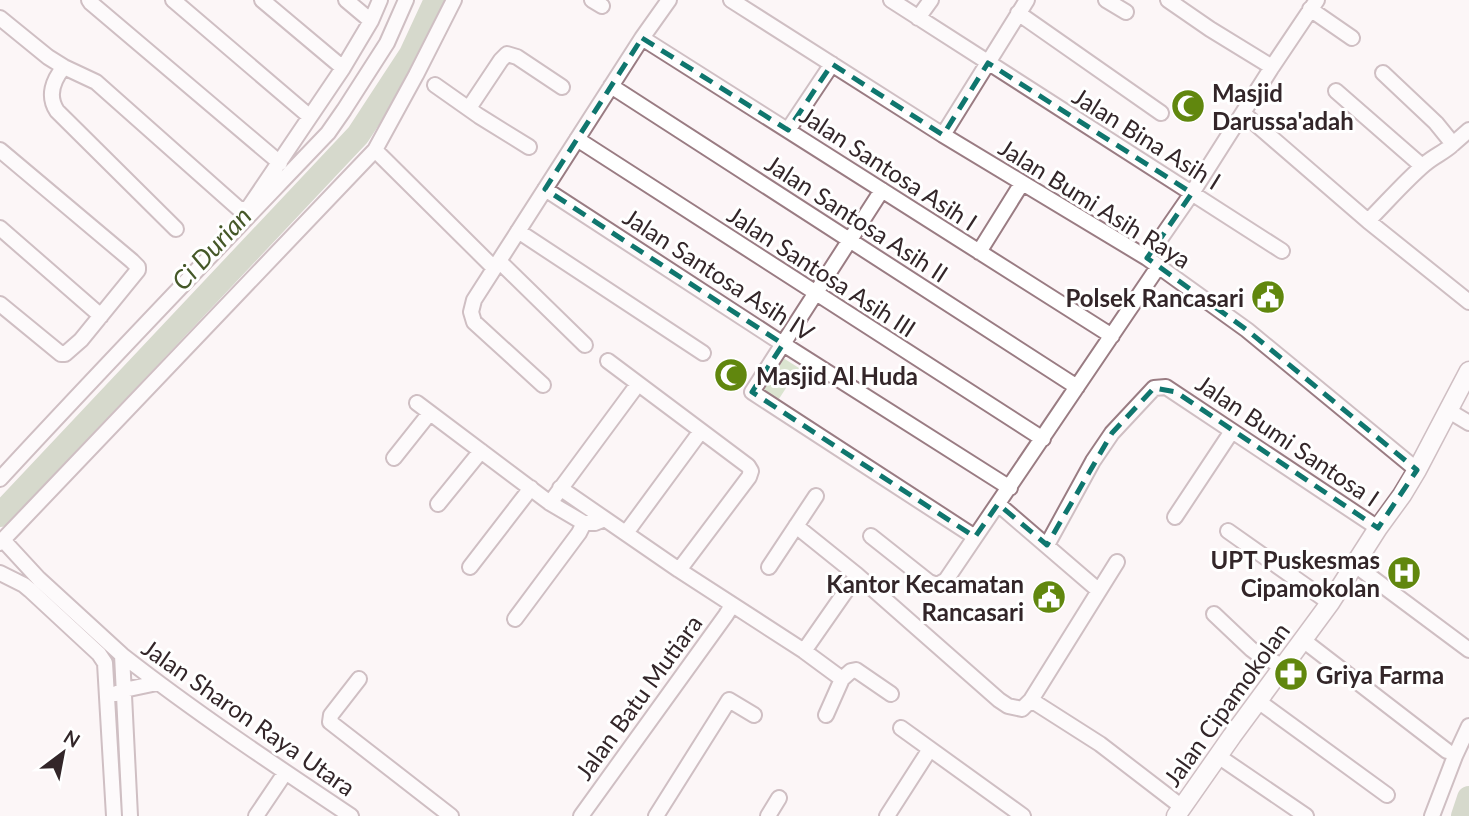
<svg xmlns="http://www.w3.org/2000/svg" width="1469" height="816" font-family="Lato,sans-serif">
	<rect width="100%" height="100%" fill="#fcf5f7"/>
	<path fill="#dbe4d0" d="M780,356L799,368L775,405L756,393Z"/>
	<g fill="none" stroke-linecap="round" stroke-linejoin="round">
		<path stroke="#a8b597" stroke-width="24" d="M0,515L358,135L411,54L436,0
			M1463,816L1469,798"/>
		<g stroke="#9a7c83" stroke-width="18">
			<path id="minor" d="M89,0L91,3L280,163
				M173,0L309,116
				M262,0L343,68
				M346,0L371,21
				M592,0L602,6
				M731,0L943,135L1147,258L1247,330L1417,470
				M891,0L1282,251
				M1106,0L1126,12
				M1168,0L1210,29L1272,67
				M1310,9L1352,38
				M1018,13L1161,113
				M0,18L48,57L64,67L96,82L238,208L244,210L249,207L343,68L371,21L380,0
				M918,18L931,0
				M642,38L1112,336
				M64,67C53,80 47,96 57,111L176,229
				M435,85L479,116L529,147
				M611,86L1077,387
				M1336,91L1422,166
				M469,108L501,60L507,54L517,57L562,87
				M1243,113L1368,221L1469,302
				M788,130L832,64
				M943,135L1027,0
				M577,139L1043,439
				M1453,144L1469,130
				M0,150L132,261L138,267V270L81,340L65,354H61L0,304
				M375,150L494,268
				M545,189L783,344L1010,488
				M882,190L752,392L975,537
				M1368,221C1387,202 1405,181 1425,164C1434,156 1445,152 1453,144L1436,123L1383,73
				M0,228L101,316
				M518,231L703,353
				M979,252L1022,183
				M1147,258L1192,193L1272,67L1317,0
				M499,261L585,345
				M608,361L748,466L751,471L749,477L679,570
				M543,385L474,322L471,312L474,300L642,38L669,0
				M417,403L550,503L584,523H595L605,519L679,570L804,651L842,679L826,715
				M1449,411L1469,423
				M394,458L429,414
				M0,479C108,362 218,248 328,133L344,110L387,43L406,0
				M560,488L605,519
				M550,503L638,384
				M438,504L481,451
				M998,504L1098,590
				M1175,517L1232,431
				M796,526L857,575L999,700L1008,706L1022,709L1031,700L1117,562
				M1228,531L1330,603
				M626,533L701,431
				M871,536L929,582L937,585L946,580L1158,267
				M3,540L39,579L122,655L130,816
				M0,543L375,150L416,75L454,0
				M1047,545L1093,461L1112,433L1154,388L1166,387L1378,528
				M1355,565L1469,650
				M470,567L531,488
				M769,567L816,496
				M0,573L24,585L30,590L99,654L105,663L114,816
				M1214,614L1251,649L1259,655L1283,666
				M515,619L579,533L584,523
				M1303,640L1447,751
				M804,651L857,575
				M122,655C195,712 273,764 351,816
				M359,679L331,715L330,722L451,816
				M842,679L851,671L856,670L891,694
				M115,694L124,690L157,683
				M1031,700L1100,744L1182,807
				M1258,701L1387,795
				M901,728L1023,816
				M1218,756L1306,816
				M256,816L285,773
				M581,816L726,615L732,605
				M656,816L729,700L754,715
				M768,816L779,798
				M887,816L930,749
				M1432,816L1455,756L1469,726"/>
		</g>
		<g stroke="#9a7c83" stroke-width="21">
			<path id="tertiary" d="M1176,816L1232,736L1330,603L1378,528L1402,495L1417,470L1469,371"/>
		</g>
		<use href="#minor" stroke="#fff" stroke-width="14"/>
		<use href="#tertiary" stroke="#fff" stroke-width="18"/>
	</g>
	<path d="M0 0H1469V816H0ZM642,38L788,130L832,64L943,135L988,63L1192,193L1147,258L1247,330L1417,470L1378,528L1176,392L1154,388L1112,433L1047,545L998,504L975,537L752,392L783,344L545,189Z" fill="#fcf5f7" fill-opacity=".55" fill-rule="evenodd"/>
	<path fill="none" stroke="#0f766e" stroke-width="5" stroke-dasharray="14 9" stroke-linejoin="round" d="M642,38L788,130L832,64L943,135L988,63L1192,193L1147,258L1247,330L1417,470L1378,528L1176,392L1154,388L1112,433L1047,545L998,504L975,537L752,392L783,344L545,189Z"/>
	<defs>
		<g id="mosque-disc" transform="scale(1.75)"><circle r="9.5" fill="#61870e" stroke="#fff"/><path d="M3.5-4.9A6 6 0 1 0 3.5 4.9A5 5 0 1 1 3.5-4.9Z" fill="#fff"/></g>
		<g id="civic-disc" transform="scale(1.75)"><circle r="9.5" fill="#61870e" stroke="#fff"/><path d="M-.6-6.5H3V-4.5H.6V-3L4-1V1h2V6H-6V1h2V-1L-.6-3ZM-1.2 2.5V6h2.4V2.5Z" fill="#fff"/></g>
		<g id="hospital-disc" transform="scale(1.75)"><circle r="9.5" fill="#61870e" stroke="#fff"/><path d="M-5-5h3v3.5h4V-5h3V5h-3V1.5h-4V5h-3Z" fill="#fff"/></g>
		<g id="pharmacy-disc" transform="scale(1.75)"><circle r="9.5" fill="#61870e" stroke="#fff"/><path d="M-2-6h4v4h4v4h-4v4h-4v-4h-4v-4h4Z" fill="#fff"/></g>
	</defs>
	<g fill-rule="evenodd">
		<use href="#mosque-disc" x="1188" y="106"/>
		<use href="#civic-disc" x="1268" y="297"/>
		<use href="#mosque-disc" x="731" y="375"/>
		<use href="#hospital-disc" x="1404" y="573"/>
		<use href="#civic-disc" x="1049" y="597"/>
		<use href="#pharmacy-disc" x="1291" y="674"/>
	</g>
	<g text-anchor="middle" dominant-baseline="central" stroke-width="6" stroke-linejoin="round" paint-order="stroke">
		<g font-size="24" font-weight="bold" fill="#332629" stroke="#fff" text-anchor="start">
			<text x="1212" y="92">Masjid<tspan x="1212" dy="28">Darussa'adah</tspan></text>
			<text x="1244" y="297" text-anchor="end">Polsek Rancasari</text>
			<text x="756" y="375">Masjid Al Huda</text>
			<text x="1380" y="559" text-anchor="end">UPT Puskesmas<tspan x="1380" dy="28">Cipamokolan</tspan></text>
			<text x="1024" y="583" text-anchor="end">Kantor Kecamatan<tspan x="1024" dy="28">Rancasari</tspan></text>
			<text x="1316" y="674">Griya Farma</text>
		</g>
		<g font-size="24" fill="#332629" stroke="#fff">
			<text transform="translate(1147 138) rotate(32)">Jalan Bina Asih I</text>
			<text transform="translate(889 168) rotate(33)">Jalan Santosa Asih I</text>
			<text transform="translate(1095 203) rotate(32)">Jalan Bumi Asih Raya</text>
			<text transform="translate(857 218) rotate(33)">Jalan Santosa Asih II</text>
			<text transform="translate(822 271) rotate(33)">Jalan Santosa Asih III</text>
			<text transform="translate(719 274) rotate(33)">Jalan Santosa Asih IV</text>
			<text transform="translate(1288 440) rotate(34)">Jalan Bumi Santosa I</text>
			<text transform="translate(638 697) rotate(-54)">Jalan Batu Mutiara</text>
			<text transform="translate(1226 704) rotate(-54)">Jalan Cipamokolan</text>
			<text transform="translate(249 717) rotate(35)">Jalan Sharon Raya Utara</text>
		</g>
		<g font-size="26" font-style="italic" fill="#455828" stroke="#fff">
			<text transform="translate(211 248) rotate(-47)">Ci Durian</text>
		</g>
	</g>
	<g transform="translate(63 753) rotate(32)" stroke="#ffffff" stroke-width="5" paint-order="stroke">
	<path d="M0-5L12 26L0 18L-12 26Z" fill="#332629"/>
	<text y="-10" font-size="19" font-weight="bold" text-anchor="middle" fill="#332629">N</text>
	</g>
</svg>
